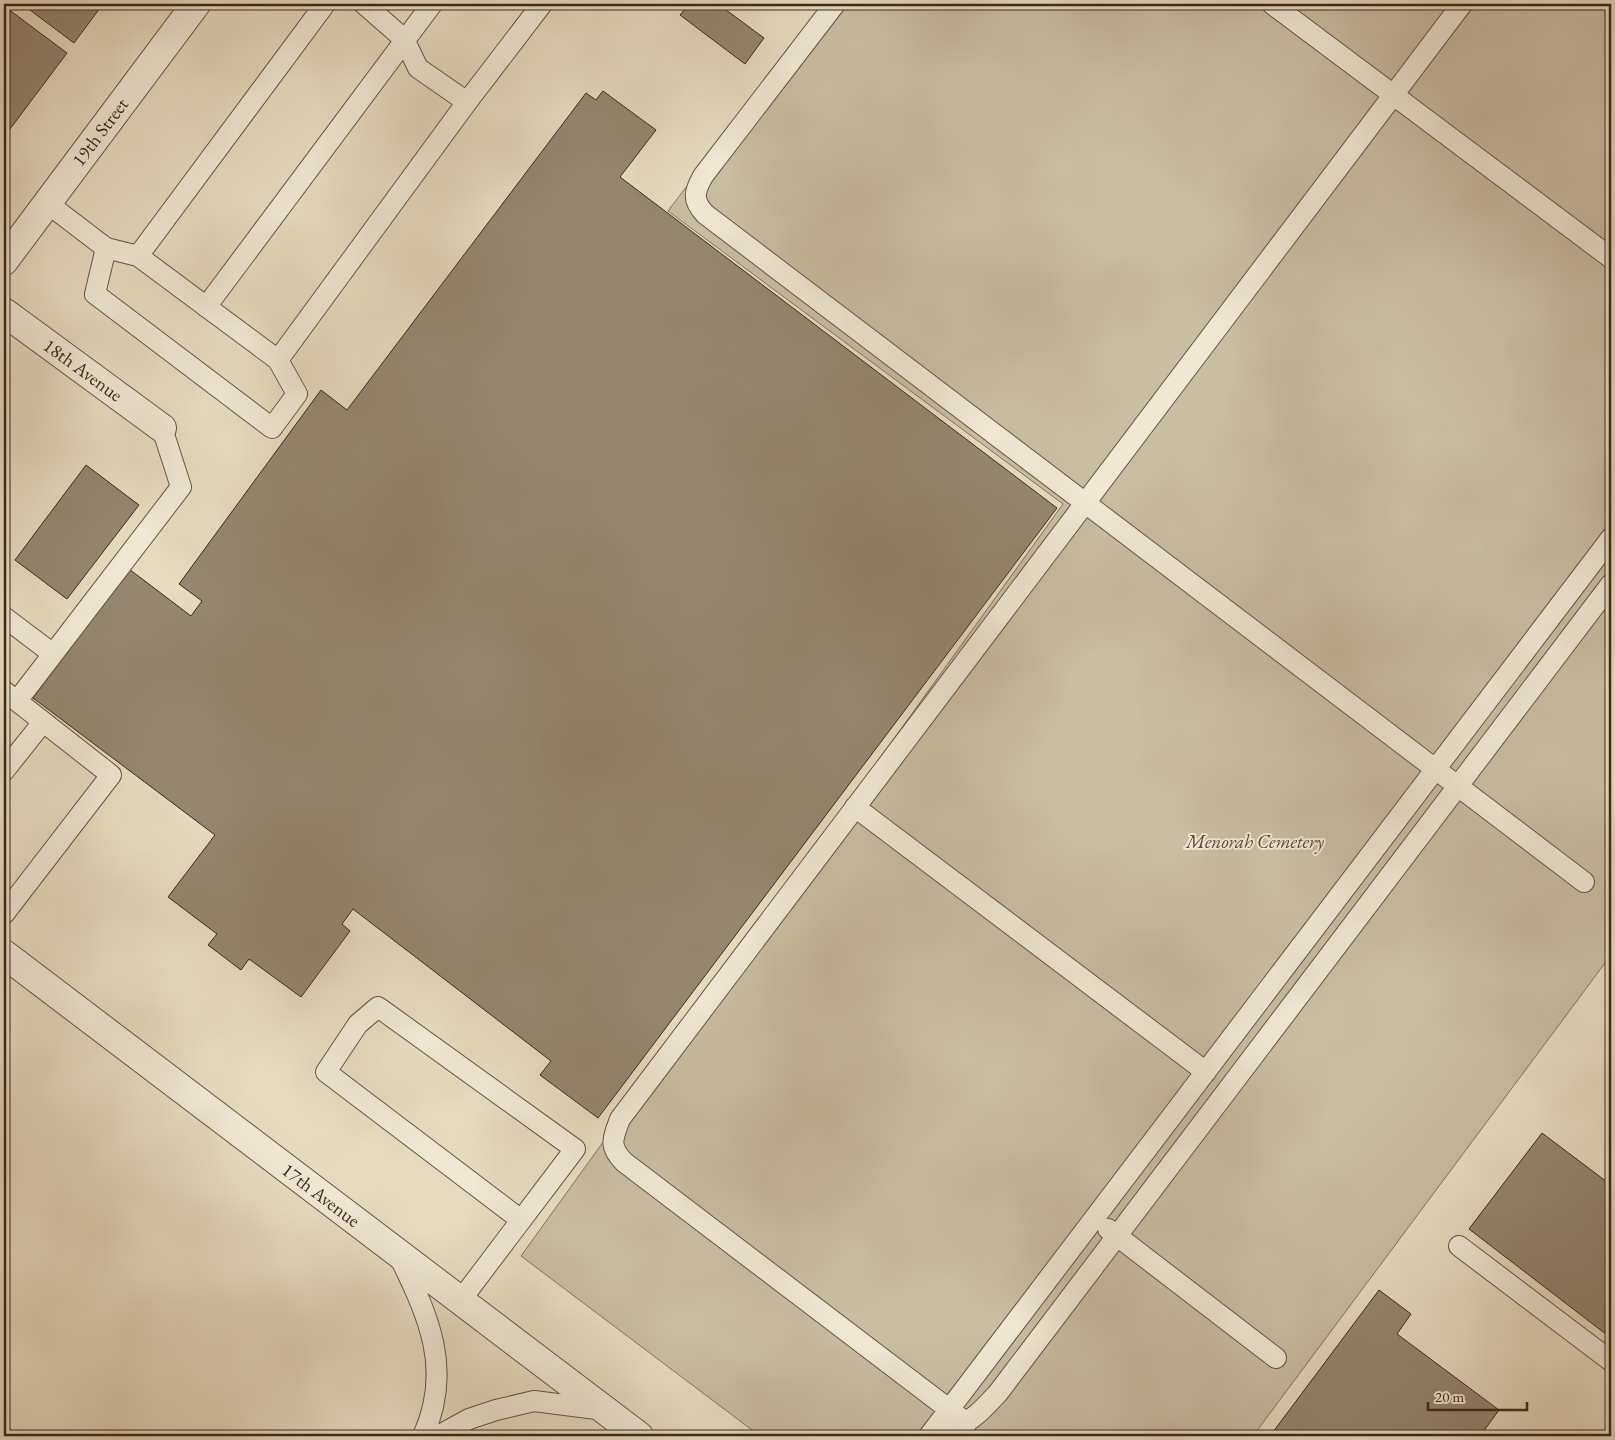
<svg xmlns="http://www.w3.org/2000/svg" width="1615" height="1440" font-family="'EB Garamond',serif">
	<rect width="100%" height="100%" fill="#e6dbbe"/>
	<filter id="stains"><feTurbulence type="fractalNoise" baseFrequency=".004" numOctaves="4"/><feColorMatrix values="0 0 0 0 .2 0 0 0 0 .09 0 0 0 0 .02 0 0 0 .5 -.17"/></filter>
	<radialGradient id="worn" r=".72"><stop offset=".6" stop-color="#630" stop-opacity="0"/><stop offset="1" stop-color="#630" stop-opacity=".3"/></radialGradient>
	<path fill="#c9bda2" stroke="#82745f" d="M825,4H1611V955L1253,1436H760L521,1256L1063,504L668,211Z"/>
	<path fill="#948670" stroke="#3b2a1c" d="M22,4H103L74,43Z
		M689,4H718L764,38L745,64L680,15Z
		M4,6L67,53L4,137Z
		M603,91L656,130L620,177L1057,508L598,1118L540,1075L551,1061L353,909L342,924L350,931L301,997L249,959L241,970L208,945L217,934L168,897L215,835L33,698L129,569L191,616L202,601L179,584L321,390L347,410L586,93L596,100Z
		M86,465L139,505L67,599L15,560Z
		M1542,1133L1611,1185V1338L1469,1229Z
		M1379,1290L1411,1314L1397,1334L1499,1410L1480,1436H1270Z"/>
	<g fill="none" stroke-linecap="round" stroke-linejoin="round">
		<g stroke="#665644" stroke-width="22">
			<path id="service" d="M364,4L404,39L418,68L467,102
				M835,4L703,176C694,192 692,200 705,214L1584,882
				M1272,4L1611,258
				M47,203L106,248L138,256L278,360L297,394L272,428L95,294L106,248
				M138,256L325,4
				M206,307L432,4
				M278,360L467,102L542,4
				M4,617L53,654
				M4,691L111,775L4,914
				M17,701L181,487L162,428
				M4,771L43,722
				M855,807L1206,1072
				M1108,1229L1276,1358
				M1459,1246L1611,1361
				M399,1256C429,1317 453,1370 423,1436
				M460,1301L575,1149L378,1007L358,1024L326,1072L521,1220
				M967,1423L624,1162C608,1146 613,1138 620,1119L1462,4
				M954,1428C973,1421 985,1407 998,1393L1611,584
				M438,1436L469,1419L496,1410L534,1401L604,1410
				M929,1436L1611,538"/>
		</g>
		<g stroke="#665644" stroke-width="30">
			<path id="minor" d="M4,261L196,4
				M4,312L162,428"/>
		</g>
		<g stroke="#665644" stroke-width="30">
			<path id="tertiary" d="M4,954L639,1436"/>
		</g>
		<use href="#service" stroke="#efe8d5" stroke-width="20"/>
		<use href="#minor" stroke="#efe8d5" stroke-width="28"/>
		<use href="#tertiary" stroke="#efe8d5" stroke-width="28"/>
	</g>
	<g text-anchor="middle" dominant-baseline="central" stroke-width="4" stroke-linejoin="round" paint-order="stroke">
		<g font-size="19" fill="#3b2a1c" stroke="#efe8d5">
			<text transform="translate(100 132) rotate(-53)">19th Street</text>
			<text transform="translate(83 370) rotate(36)">18th Avenue</text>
			<text transform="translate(321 1195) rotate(37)">17th Avenue</text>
		</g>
		<g font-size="19" font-style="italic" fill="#574737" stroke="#efe8d5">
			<text x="1255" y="841">Menorah Cemetery</text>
		</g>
	</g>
	<rect width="1615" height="1440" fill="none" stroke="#e6dbbe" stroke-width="20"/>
	<rect x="5" y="5" width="1605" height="1430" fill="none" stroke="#3b2a1c" stroke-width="2.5"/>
	<rect x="10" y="10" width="1595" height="1420" fill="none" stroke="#3b2a1c"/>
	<path d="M1428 1402v8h99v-8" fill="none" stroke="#3b2a1c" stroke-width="2.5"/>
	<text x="1435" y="1402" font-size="15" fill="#3b2a1c" stroke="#efe8d5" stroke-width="4" paint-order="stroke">20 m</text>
	<rect width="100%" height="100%" filter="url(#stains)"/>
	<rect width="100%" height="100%" fill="url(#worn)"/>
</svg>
